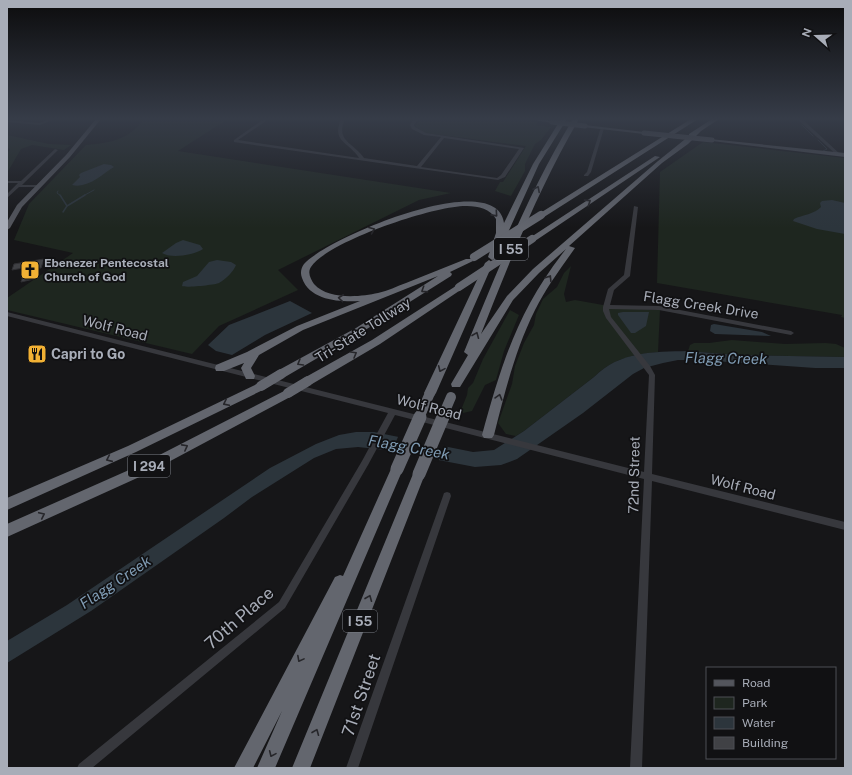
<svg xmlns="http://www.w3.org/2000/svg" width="852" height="775" font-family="'Public Sans',sans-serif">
	<rect width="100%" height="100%" fill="#161618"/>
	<path fill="#1e261f" d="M144,119H228L178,151L451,193L419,200L278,270L298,290L219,326L192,354L7,310V298L73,253L14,240L29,204L86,145C109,143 129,140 144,119Z
		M419,119H518L537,122L536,125L551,127L541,140L535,144L525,164V171L511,196L495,191L500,182H503L526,146L426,133L415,127Z
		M7,135L49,144L71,145L64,150L32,145L21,149L7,173V153L10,149L7,148Z
		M703,142L845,158V318L841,317L842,315L657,283L660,172Z
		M571,266L564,294L566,302L575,300L620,308L660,310L658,352C634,354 612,359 594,377L524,431L516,436L506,434L498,423L512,384L515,366L524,343L534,325L536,314L543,299L557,287L564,273Z
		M510,310L519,315L504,351L496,380L485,385L472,411L463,413L461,410L467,395L468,388L473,383L483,359Z
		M732,340L785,344L825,343L836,344L845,348V357L737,355L688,351L690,345L694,343H709Z"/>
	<path fill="#2c353c" d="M104,164L111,165L114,167C102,174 88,189 72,185L80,177L79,175L81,173Z
		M832,200L845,203V234L817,229L793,221L794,219C802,215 815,214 821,207L820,203L822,201Z
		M183,240L200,245L203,249C194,255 171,259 162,253L176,243Z
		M217,260L231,262L236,265C234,271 225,280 219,283C215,285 185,288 182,286L183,282L197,276L209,262Z
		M290,301L312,313L265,335L232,355L216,351L208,345L229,325Z
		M623,312H649L646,326L635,333H631L618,315V313Z
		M714,324L762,332L771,336L715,334L710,331L711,325Z
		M688,351L737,355L845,357V368H815L700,360H678L663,363L644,368L633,374L583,413L517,459L501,465L475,467L386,450L358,447L336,449L314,458L252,497L224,518L91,611L7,663V641L67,605L270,468L316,444L339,435L356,432H374L473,452L494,450L524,431L594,377C620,351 653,352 688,351Z"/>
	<path fill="#161618" d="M399,435L445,444L438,462L391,452Z"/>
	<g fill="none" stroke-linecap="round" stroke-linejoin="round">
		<path stroke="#2c353c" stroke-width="1" d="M802,125L813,136
			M818,140L827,149L823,151
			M58,191L57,193L61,196
			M83,196L94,190"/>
		<path stroke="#2c353c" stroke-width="1.5" d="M60,195L67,206
			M63,212L67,206L85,195"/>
	</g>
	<path fill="#404145" stroke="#303034" d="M44,259L41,268H37L34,279L21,282L25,271H22L23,268L12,270L14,264Z"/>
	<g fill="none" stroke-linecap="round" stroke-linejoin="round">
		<path fill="#37383d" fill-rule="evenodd" d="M49,119H55L40,125L7,122V120L40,123Z
			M264,119H269L238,140L359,158C349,142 331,142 341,119H345C335,141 354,143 364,158L417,166L441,137L424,135L412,129L410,125L414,119H418L414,125L415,127L426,133L524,148L505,177L498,180L234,142V140ZM444,138L519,149L501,175L497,178L421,167Z
			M797,119H802L840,154V156H838Z
			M601,127L604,128L591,172L588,176H584V175L587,172Z
			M55,149L58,150L22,185H38L40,186V187H19L7,198V194L18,183H7V181H21Z
			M634,206L638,207L630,276L614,290L610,305L659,306L791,331L794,333L791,335L659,310L609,309L611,317L650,366L655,375L652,474L845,522V530L652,481L642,768H630L644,479L395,415L368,465L285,608L92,768H77L79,764L279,602L362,461L388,413L7,316V312L644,472L649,375L606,318L603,311V307L608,289L624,275Z
			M447,492L450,493L451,496L358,768H346L443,496L444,493Z"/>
		<path fill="#53555c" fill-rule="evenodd" d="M96,119H101L70,157L22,207L10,228L7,230V222L17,205L66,155Z
			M529,119H543L554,122L552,123Z
			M585,125L644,132L646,133L644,134L583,127V126Z
			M710,139L845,153V157L712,141H710Z"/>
		<path fill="#63666e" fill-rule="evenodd" d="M561,119H567L539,164L506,237L502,239L495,259L492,260L488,257L496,233V219C490,209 479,206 467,206C436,205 328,241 311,267C307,273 311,279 314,284C328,300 360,297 378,293C388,291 397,286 406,283C426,275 446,267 466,259H472L473,261L450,272L452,274L451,276L362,332L285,377L281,378L276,374L277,371L356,328L438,276L303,330L259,355L251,368L255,376L254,379H246L241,368L244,363L224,371H216L215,368L216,365L247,352L297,326L360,301C340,302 310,301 302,278C300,273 301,268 304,264C327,238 496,166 504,223L533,164Z
			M573,119H579C539,188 510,260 481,334L507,296L533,269L658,161L689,136V134L712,119H719L701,131L688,144L662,163L569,246L575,248C561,268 546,288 535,310C515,350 505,392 494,435L492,438H484L482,435C502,362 518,310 566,249L539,273L513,300L460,387H452L451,384L468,355L464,352C497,272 528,193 573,119Z
			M691,119H698L544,217L537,215Z
			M655,156L660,157L535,241L528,239Z
			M489,260L493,263L436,393L434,396H426L424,393L485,263Z
			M459,284L463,287L462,289L380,344L312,384H304L303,381L304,378L372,340Z
			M261,382L266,386L265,389L136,452L7,510V498L128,446Z
			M288,389L294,393L292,396L146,474L7,537V524L138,466Z
			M397,464L401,465L403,469L275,768H257L282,711L253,768H234L335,577L340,575L343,576L391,469L393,465Z
			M419,469L424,470L425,474L310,768H292L413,474L414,470Z"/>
		<path stroke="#53555c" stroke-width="5" d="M552,122L585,126
			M644,133L712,140"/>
		<path stroke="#63666e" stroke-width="8" d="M474,257L541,215
			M459,287L532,239"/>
		<path stroke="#63666e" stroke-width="10" d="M261,386L281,374
			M288,393L308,381
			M419,418L430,393
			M442,418L451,397"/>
		<path stroke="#63666e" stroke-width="13" d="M397,469L420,417
			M419,474L443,417"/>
	</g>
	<defs><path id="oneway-chevron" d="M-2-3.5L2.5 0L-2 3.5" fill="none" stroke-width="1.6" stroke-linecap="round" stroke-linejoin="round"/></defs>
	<g stroke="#26262a">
		<use href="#oneway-chevron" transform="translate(537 189) rotate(-63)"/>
		<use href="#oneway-chevron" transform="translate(588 202) rotate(-33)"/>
		<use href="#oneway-chevron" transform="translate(495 214) rotate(48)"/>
		<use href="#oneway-chevron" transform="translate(372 230) rotate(-22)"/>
		<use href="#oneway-chevron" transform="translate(549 278) rotate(-58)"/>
		<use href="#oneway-chevron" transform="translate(424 290) rotate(147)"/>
		<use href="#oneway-chevron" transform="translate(341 298) rotate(-174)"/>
		<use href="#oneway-chevron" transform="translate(476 335) rotate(-68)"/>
		<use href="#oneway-chevron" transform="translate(354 354) rotate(-30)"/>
		<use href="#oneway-chevron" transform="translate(300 363) rotate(150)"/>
		<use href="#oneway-chevron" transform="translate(441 369) rotate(114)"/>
		<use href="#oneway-chevron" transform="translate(499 397) rotate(-74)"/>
		<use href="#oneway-chevron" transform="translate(226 403) rotate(154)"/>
		<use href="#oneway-chevron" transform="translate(185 447) rotate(-28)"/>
		<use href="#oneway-chevron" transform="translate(109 459) rotate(156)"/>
		<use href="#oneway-chevron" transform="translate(42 515) rotate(-25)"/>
		<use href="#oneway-chevron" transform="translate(369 598) rotate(-68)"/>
		<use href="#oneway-chevron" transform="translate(300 659) rotate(118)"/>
		<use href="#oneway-chevron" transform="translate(316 732) rotate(-68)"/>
		<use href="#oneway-chevron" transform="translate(272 754) rotate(114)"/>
	</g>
	<linearGradient id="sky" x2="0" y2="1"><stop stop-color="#0c0c0d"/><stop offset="0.52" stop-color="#363c48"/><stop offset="1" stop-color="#363c48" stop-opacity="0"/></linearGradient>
	<rect width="852" height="228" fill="url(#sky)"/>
	<defs>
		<g id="church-square" transform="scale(1)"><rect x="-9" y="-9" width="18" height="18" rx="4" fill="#f2b134" stroke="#111113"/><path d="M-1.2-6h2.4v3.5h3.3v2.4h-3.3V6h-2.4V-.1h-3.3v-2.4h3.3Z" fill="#111"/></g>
		<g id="restaurant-square" transform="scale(1)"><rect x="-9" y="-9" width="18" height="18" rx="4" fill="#f2b134" stroke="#111113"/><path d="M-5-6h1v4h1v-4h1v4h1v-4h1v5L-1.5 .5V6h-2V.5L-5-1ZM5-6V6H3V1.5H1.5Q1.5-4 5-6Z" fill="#111"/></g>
	</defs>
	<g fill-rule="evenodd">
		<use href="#church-square" x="30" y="270"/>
		<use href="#restaurant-square" x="37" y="354"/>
	</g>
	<g text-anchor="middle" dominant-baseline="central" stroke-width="3.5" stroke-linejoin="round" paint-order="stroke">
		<g font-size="12" font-weight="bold" fill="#a8adb8" stroke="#111113" text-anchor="start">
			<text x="44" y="263">Ebenezer Pentecostal<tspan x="44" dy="14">Church of God</tspan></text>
		</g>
		<g fill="#111113" stroke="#7b7e86" stroke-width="1">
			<rect x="494" y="238" width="34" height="22" rx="3"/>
			<rect x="128" y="455" width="42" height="22" rx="3"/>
			<rect x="343" y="610" width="34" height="22" rx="3"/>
		</g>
		<g font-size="13" font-weight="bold" fill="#a8adb8">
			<text x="511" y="249">I 55</text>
			<text x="149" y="466">I 294</text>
			<text x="360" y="621">I 55</text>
		</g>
		<g font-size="14" fill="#a8adb8" stroke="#111113">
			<text transform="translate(701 305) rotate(9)">Flagg Creek Drive</text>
			<text transform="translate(115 328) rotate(14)">Wolf Road</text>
			<text transform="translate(363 330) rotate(-32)">Tri-State Tollway</text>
			<text transform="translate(429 407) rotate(14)">Wolf Road</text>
			<text transform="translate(634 475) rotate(-89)">72nd Street</text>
			<text transform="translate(743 487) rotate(14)">Wolf Road</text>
		</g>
		<g font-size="14" font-weight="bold" fill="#a8adb8" stroke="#111113" text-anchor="start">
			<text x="51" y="354">Capri to Go</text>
		</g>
		<g font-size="15" font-style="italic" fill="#7f9bb3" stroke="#111113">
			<text transform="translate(726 358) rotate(1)">Flagg Creek</text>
			<text transform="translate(409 447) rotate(10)">Flagg Creek</text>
			<text transform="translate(115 582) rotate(-34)">Flagg Creek</text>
		</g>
		<g font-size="17" fill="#a8adb8" stroke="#111113">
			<text transform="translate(239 618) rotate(-41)">70th Place</text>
			<text transform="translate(361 695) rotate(-71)">71st Street</text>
		</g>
	</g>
	<rect width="852" height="775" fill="none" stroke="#a8adb8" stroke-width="16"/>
	<rect x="706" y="667" width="130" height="92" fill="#111113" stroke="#4d4f55"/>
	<rect x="714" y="680" width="20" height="6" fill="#53555c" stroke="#4d4f55"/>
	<text x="742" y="687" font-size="12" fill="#a8adb8">Road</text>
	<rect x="714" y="697" width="20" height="12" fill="#1e261f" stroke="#4d4f55"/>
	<text x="742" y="707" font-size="12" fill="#a8adb8">Park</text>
	<rect x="714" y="717" width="20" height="12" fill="#2c353c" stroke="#4d4f55"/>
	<text x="742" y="727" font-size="12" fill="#a8adb8">Water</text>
	<rect x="714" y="737" width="20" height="12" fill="#404145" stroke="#4d4f55"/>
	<text x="742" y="747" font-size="12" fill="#a8adb8">Building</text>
	<g transform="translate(816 36) rotate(290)" stroke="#111113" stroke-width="3" paint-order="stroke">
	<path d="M0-3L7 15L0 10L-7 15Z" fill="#a8adb8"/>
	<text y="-6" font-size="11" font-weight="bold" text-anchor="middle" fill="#a8adb8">N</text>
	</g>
</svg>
